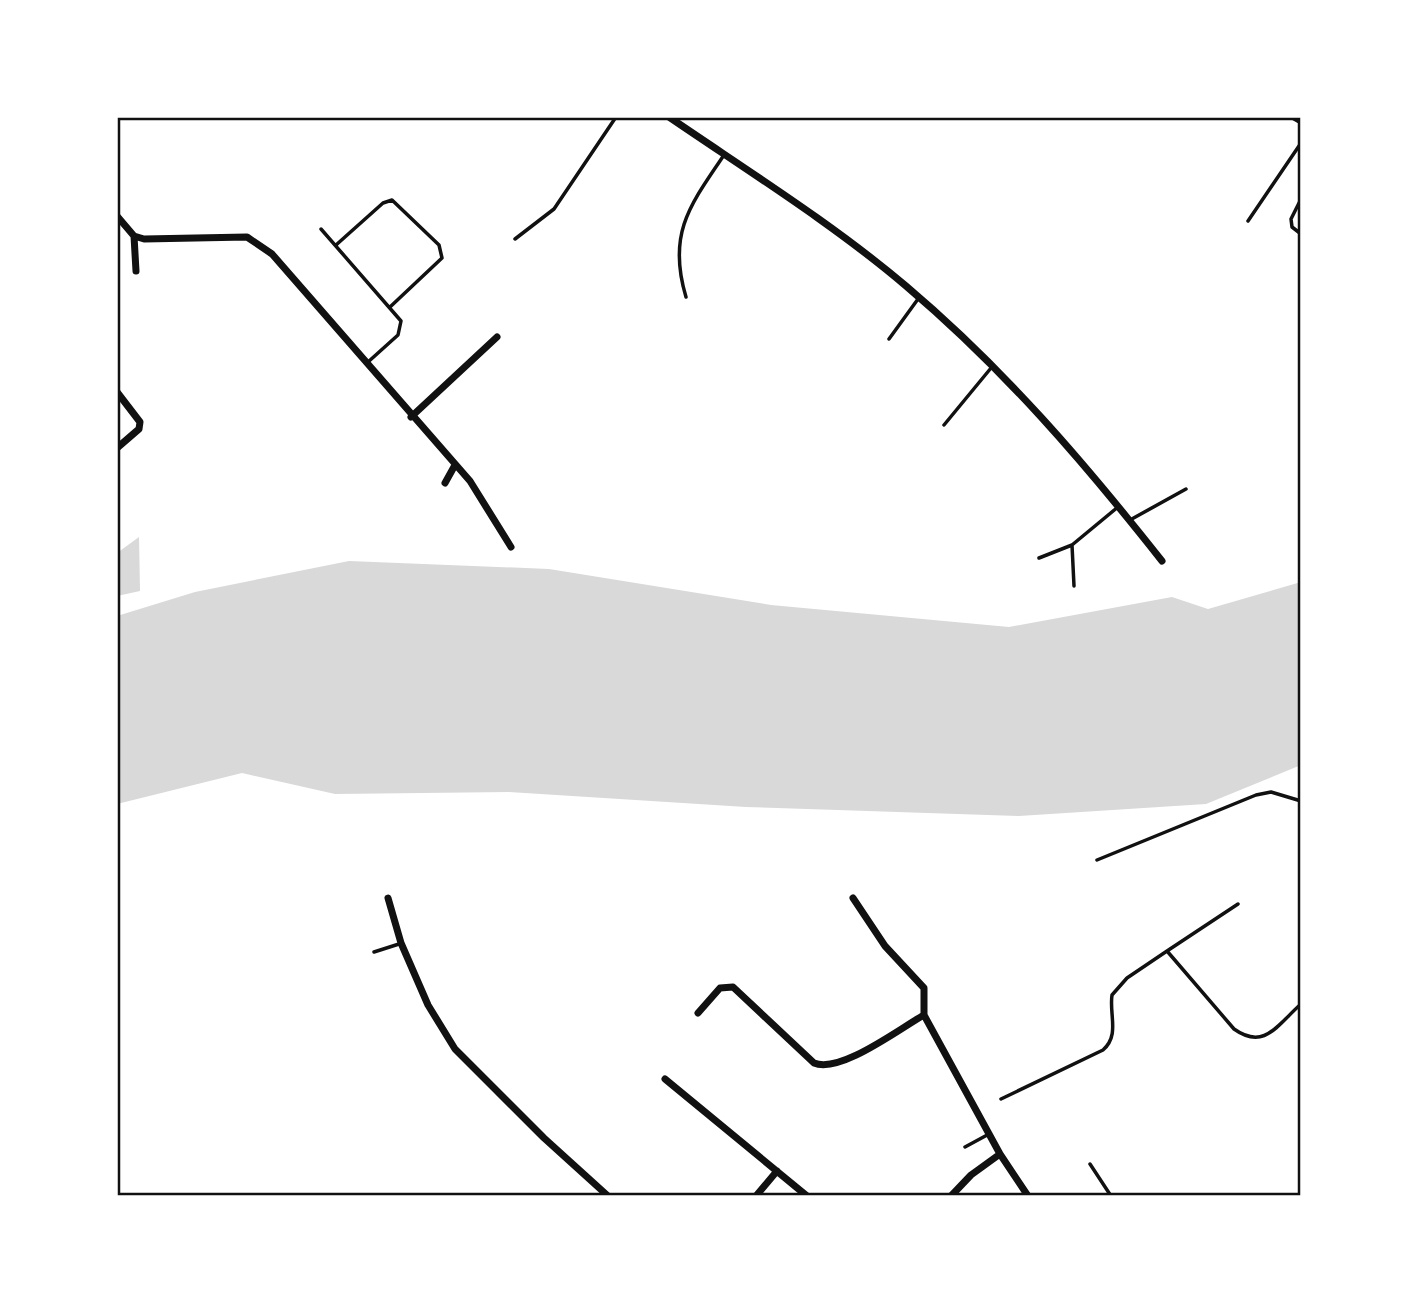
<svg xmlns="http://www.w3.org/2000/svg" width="1418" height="1313" font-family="'Titillium Web',sans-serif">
	<rect width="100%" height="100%" fill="#fff"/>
	<path fill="#d9d9d9" d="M139,537L140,591L117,596V553Z
		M349,561L549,569L771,605L1009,627L1172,597L1208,609L1301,582V765L1206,804L1019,816L746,807L509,792L335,794L242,773L117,804V616L195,592Z"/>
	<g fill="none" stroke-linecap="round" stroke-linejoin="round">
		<path stroke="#111" stroke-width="3.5" d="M1301,199L1291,219L1292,227L1301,234
			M1248,221L1301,143
			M321,229L401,321L398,335L368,362
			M515,239L554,209L616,117
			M336,245L383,203L392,200L439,245L442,258L390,307
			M686,297C667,234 690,205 724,155
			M889,339L918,299
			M944,425L991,368
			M1130,520L1186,489
			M1072,545L1074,586
			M1039,558L1072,545L1118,507
			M1097,860L1256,795L1271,792L1301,801
			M1238,904L1167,951L1234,1029C1265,1051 1278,1024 1301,1004
			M374,952L399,944
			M1001,1099L1103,1050C1120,1035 1109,1015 1112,995L1127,978L1167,951
			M965,1147L989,1134
			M1090,1164L1111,1196"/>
		<path stroke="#111" stroke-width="7" d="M669,117C748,171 833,224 906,286C1004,369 1083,461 1162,561
			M1294,117L1301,121
			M117,216L134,236L144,239L247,237L272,254L470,481L511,547
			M134,236L136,271
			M117,392L140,422L139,429L117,448
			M411,417L497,337
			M445,483L455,465
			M388,898L401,943L428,1005L455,1049L544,1138L608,1196
			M853,898L885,946L924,988V1015
			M698,1013L720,988L733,987L814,1063C840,1074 899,1029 924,1015L1000,1154L1028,1196
			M665,1079L807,1196
			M756,1196L777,1171
			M951,1196L971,1175L1000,1154"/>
	</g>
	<rect width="1418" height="1313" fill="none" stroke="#ffffff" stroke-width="238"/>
	<rect x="119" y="119" width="1180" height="1075" fill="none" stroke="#111" stroke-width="2.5"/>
</svg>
